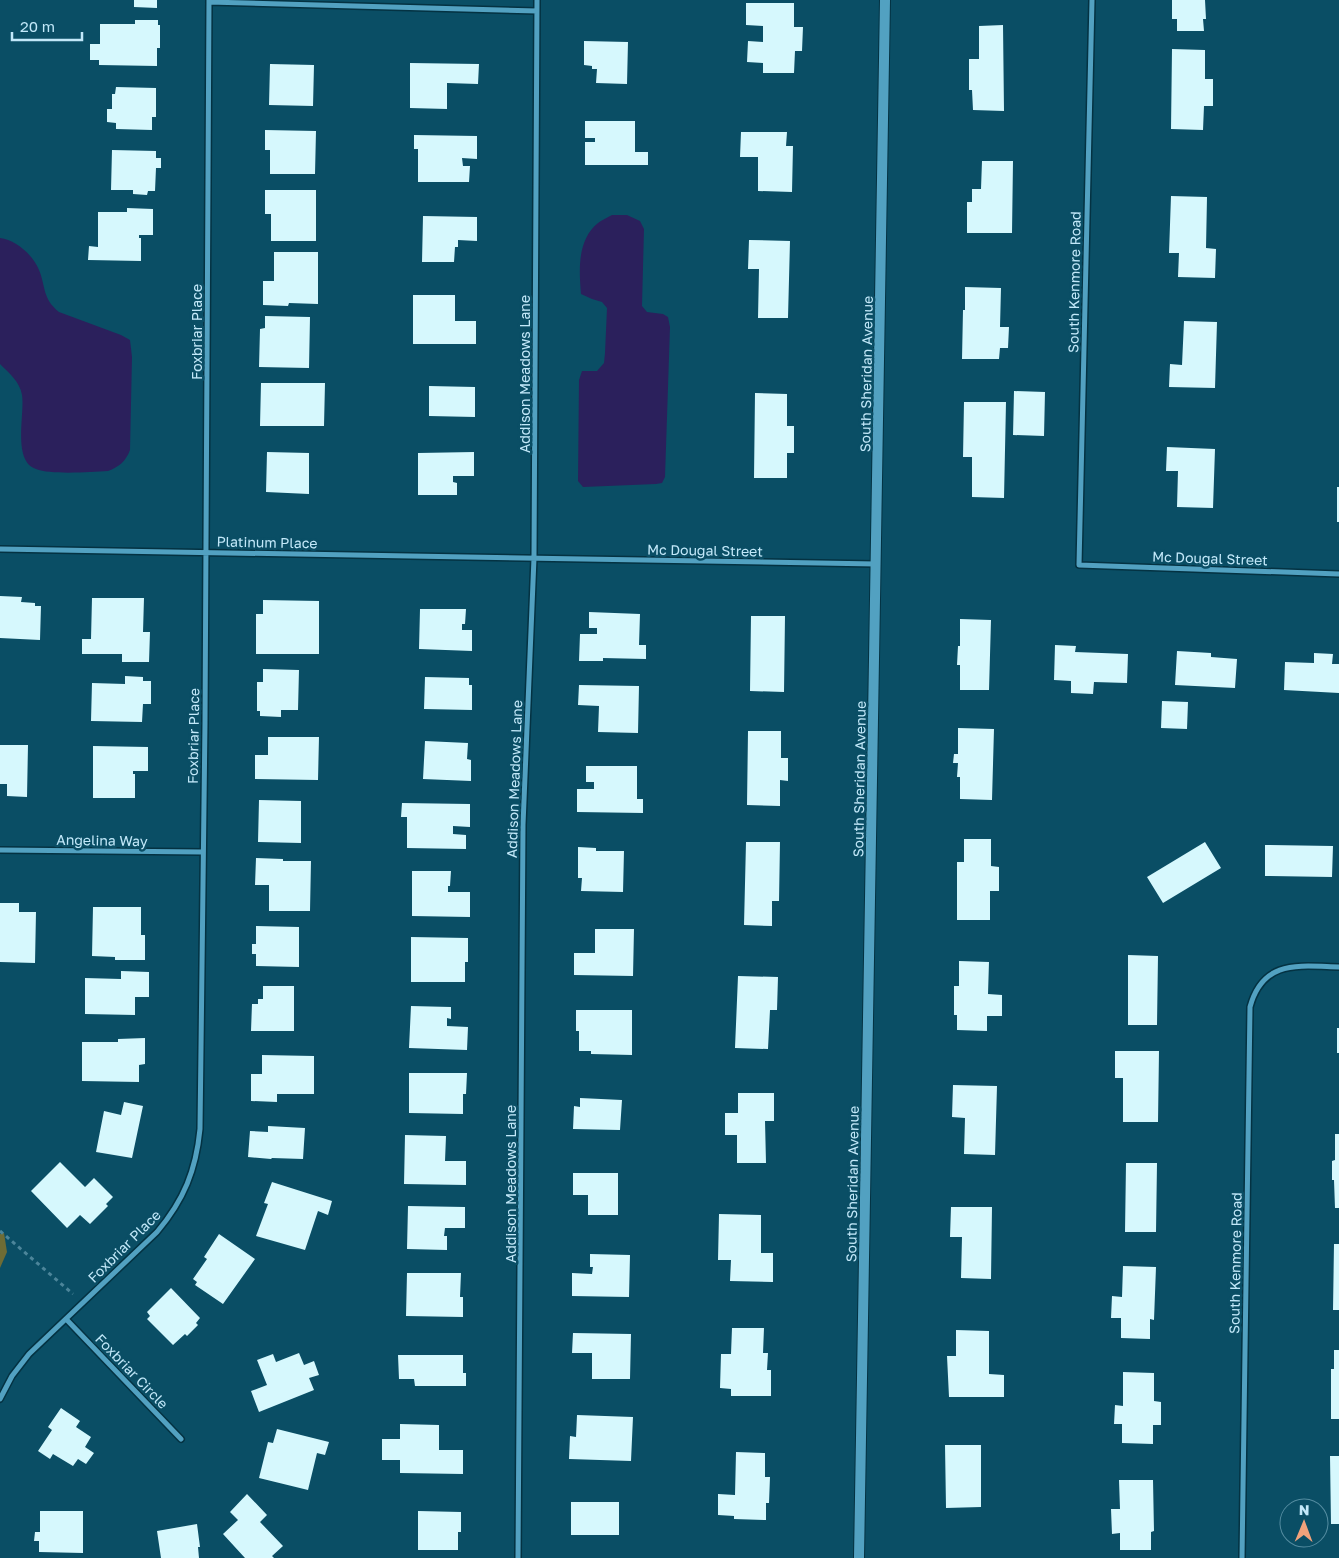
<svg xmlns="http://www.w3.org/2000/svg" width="1339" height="1558" font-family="'Golos Text',sans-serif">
	<rect width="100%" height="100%" fill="#0a4e65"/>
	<path fill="#6e6c35" d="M4,1233L7,1252L0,1268V1234Z"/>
	<path fill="#2b205c" d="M612,215H627L640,221L644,229L642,306L647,312L663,314L668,317L670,327L665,477L662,483L656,484L583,487L578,481L579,380L582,371H597L604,363L605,353L607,308L602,302L592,299L581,294C579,270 577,240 598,223C602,220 608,217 612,215Z
		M0,238C16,240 33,255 39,270C46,287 42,298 59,312L121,335L130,340L132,357L130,450C126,461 119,467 108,471C90,472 51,475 36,469C12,461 25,414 22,395C20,382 9,373 0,364Z"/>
	<path fill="#d6f8fd" d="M134,0H157V8L134,7Z
		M1172,0H1205L1206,19H1203L1204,31H1177V19H1172Z
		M746,3H794V27H803L802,51H795L794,73H763V63L747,62L748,41L763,42V26L746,25Z
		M135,20H158V25H160V48H157V66L99,65V60H90V44H100V24H135Z
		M1003,25L1004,111L973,110L972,90H969V59H979V26Z
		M584,41L628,42L627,84L596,83L597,69H592V66L584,65Z
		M1172,49L1205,50V79H1213V106H1204L1203,130L1171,129Z
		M410,63L479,64L478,84L447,83V109L410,108Z
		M270,64L314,65L313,106L269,105Z
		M116,87L156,88V117H152V130L116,129V123L107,122V109H112V94H115Z
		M585,121H635V152H648V165H585V142H595V138H585Z
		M265,130L316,131L315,174H270V150H265Z
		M741,132H787L786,146H793L792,192L758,191V157H740Z
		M414,135L477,136V159L462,158L463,166H470L469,182H418V149H414Z
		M112,150L156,151V158H161V168H156L155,191H148L147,195L133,194V190H111Z
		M982,161H1013L1012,233H967V202H972V189H981Z
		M265,190H316V241H271V214H265Z
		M1171,196L1207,197L1206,248L1216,249L1215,278L1178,277L1179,253H1169Z
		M127,208L153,209V235H139V238H141V261L88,260L89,246L98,247V212H127Z
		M423,216L477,217V241L458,240V247H455L454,262H422Z
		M749,240L790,241L788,318H758L759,269H748Z
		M274,252H318V304L289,303L288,306L263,305V281H274Z
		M965,287L1001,288L1000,327H1009L1008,348H1000L999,359H962L963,310H965Z
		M413,295H455V321H476V344H413Z
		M265,316L310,317L309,368L259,367L260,329L265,328Z
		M1184,321L1217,322L1215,388L1169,387L1170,364L1182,365Z
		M261,383H325L324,426H260Z
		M429,386L475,387V417L429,416Z
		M1014,391L1045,392L1044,436L1013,435Z
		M755,393L787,394V426H794V453H787V478H754Z
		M964,402H1006L1004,498L972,497V457H963Z
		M1167,447L1215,449L1213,508L1177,507L1178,471H1166Z
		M267,452L309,453V494L266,492Z
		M474,452V476H453V482L457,483V495H418V453Z
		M1337,487H1339V522H1337Z
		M0,596L22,597L21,602L35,603V606H41L40,640L0,638Z
		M92,598H144L143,632H150L149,662H122V654H82V639H91Z
		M263,600L319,601V654H256V614H263Z
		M420,609H466L465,624H462V630H472V651L419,649Z
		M589,612L640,614L639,645H646V659L603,658V661H579L580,634H597V628H589Z
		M751,616H785L784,692L750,691Z
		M960,619L991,620L989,690H960V665H957L958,646H960Z
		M1055,645L1076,646L1075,652L1128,654L1127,683L1094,682L1093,694L1071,693V681L1054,680Z
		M1177,651L1211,653V657L1237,659L1235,688L1175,685Z
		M1314,653L1333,654L1332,664H1339V693L1284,690L1285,662L1314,663Z
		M263,669L299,670L298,710H281V717L260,716V711H257V682H263Z
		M125,676L143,677V681H151V704H143L142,722L91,721L92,683L125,684Z
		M425,677L469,678V685H472V710L424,709Z
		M579,685L639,686L638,733L598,732L599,706L578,705Z
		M1162,701L1188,702L1187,729L1161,728Z
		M958,728L994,729L992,800L960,799V777H957L958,763H953L954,754H958Z
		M748,731H781V758H788V781L780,780V806L747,805Z
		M268,737H319L318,780L255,779V755H268Z
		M425,741L468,743L467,759L471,760V781L423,779Z
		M0,745H28L27,797L7,796V784H0Z
		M93,746L148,747V771H133V774H135V798H93Z
		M586,766H637V799H643V813L577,812V789H594V782H586Z
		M259,800L301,801V843L258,842Z
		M402,803L470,804V827L453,826V834L466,835V849L407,848V817H401Z
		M964,839H991V866L999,867V891H990V920H957V862H964Z
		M746,842H780L779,901H772V926L744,925Z
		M1205,842L1221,868L1163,903L1147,877Z
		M1265,845L1333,846L1332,877L1265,876Z
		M578,847L596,848V851H624L623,892L581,891L582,878H578Z
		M256,858L283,859V861H311L310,911H269V885H255Z
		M412,871H451L450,886H448V892H470V917L412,916Z
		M0,903H19V912H36L35,963L0,962Z
		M93,907H141V935H145V960H115V957L92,956Z
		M256,926L299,927V967L256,966V954H252V944H256Z
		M595,929H634L633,976L574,975V953H595Z
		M411,937L468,938V962H465V982H411Z
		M1128,955L1158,956L1157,1025H1128Z
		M959,961L989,962L988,994L1002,995V1016H987V1031L957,1030V1015H954V986H959Z
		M121,971L149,972V997H135V1015L85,1014V978L121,979Z
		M738,976L778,977L777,1010H770L768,1049L735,1048Z
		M263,986H294V1031H251L252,1004H258V999H263Z
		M411,1006L451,1007V1019L447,1018V1026L468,1027L467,1050L409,1048Z
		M576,1010H632V1055L591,1054V1051H579V1031H576Z
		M1337,1028H1339V1053H1337Z
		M145,1038V1064L139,1065V1082L82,1081V1042H118V1039Z
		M1115,1051H1159L1158,1122H1123V1078H1115Z
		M262,1055L314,1056V1094H277V1102L251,1101V1074H262Z
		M409,1073H467L466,1094H463V1114L409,1113Z
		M953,1085L997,1086L995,1155L964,1154L965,1118L952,1117Z
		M738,1093H774V1121H765L766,1163H737V1135H725V1113H738Z
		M580,1098L622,1100L620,1130L573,1129L574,1106L580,1107Z
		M124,1102L143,1106L132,1158L96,1152L104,1111L121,1115Z
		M268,1126L305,1128L303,1159L272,1158L271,1159L248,1157L250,1131L268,1132Z
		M1335,1134H1339V1208H1335L1334,1180H1332V1161L1335,1160Z
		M405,1135L446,1136L445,1161H466V1185L404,1184Z
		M60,1162L85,1187L94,1178L113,1197L106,1204L108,1206L90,1224L80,1215L67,1228L31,1191Z
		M1126,1163H1157L1156,1232H1125Z
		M573,1173H618V1215H588V1195H573Z
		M272,1182L332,1201L328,1215L318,1211L305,1250L256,1236L268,1204L264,1203Z
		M408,1206L465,1207V1228H445L444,1236H447V1250L407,1249Z
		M951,1207H992L991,1279L961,1278L962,1237H950Z
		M719,1214L761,1215V1253H773V1282L730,1281L731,1260H718Z
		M219,1234L255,1259L223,1304L195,1285L197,1282L193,1279L207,1259L204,1257Z
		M1334,1244H1339V1310H1333Z
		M590,1254L630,1255L629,1297L572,1296V1273L592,1274L593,1267H590Z
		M1123,1266L1156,1267L1154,1320L1150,1319V1339L1121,1338V1318H1111L1112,1296L1122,1297Z
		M407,1273H461L460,1297H463V1317L406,1316Z
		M171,1288L200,1318L196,1323L198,1325L187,1336L185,1334L173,1345L147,1319L150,1316L147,1312Z
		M732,1328H764L763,1353H768L767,1370H771V1396H731V1389L720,1388L721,1354H731Z
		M956,1330L989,1331V1374L1004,1375V1397H949L947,1356H956Z
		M573,1333L631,1334L630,1379H592V1353H572Z
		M1334,1350H1339V1419H1331V1369H1334Z
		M299,1353L304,1365L314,1361L319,1375L309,1378L314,1390L259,1412L251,1391L267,1385L257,1360L273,1354L276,1362Z
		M398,1355H463V1373H466V1386H415L414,1379H399Z
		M1123,1372L1154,1373V1401L1161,1402V1425H1153V1444L1122,1443V1424H1114L1115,1405L1123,1406Z
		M61,1408L80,1421L76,1427L91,1437L85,1447L94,1453L86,1464L78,1459L73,1466L53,1454L50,1459L38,1451L52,1430L48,1427Z
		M577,1415L633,1417L631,1461L569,1459L570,1436L576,1437Z
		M400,1424L439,1425V1450H463V1474L400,1473V1460H382V1439H400Z
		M277,1429L329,1442L325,1455L317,1453L308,1490L259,1478L268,1442L273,1443Z
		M945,1445H981V1507L946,1508Z
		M736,1452L765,1453V1477H770L769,1503H766V1520L734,1519V1516L718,1515V1494L735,1495Z
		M1330,1456H1339V1524H1331Z
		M1119,1480H1153L1154,1531L1151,1532V1550H1120V1533L1112,1534L1111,1509H1120Z
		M247,1494L267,1515L260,1522L283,1546L272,1556L274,1558H245L223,1534L238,1520L230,1512Z
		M571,1502H619V1535H571Z
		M40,1511H83V1553L39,1552V1541H34L35,1532H40Z
		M418,1511L461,1512V1532H458V1550H418Z
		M197,1524L200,1547H198L199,1558H161L157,1531Z"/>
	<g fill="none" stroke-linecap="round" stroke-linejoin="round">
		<g stroke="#043242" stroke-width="8">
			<path id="street" d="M1092,0L1079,565L1339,574
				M209,2L537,11
				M0,549L876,564
				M0,850L203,852
				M66,1319L181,1439
				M0,1399L12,1376L29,1354L157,1232C184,1200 196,1170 200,1129L205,723L209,0
				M518,1558L523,825L534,558L537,0
				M1242,1558L1250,1007C1263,959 1299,966 1339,967"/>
		</g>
		<g stroke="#043242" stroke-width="12">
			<path id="secondary" d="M859,1558L885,0"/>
		</g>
		<path stroke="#4c859a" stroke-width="3" stroke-dasharray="4 4" stroke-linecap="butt" d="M0,1231L73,1294"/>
		<use href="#street" stroke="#52a1c1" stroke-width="5"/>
		<use href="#secondary" stroke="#52a1c1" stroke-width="10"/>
	</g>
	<g text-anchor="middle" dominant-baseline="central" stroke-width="5" stroke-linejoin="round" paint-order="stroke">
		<g font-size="14" fill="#c2e8f9" stroke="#0a4e65">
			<text transform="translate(1074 282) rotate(-89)">South Kenmore Road</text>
			<text transform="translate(196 332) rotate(-90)">Foxbriar Place</text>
			<text transform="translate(524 374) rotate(-90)">Addison Meadows Lane</text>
			<text transform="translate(866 374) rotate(-89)">South Sheridan Avenue</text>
			<text transform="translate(267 542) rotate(1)">Platinum Place</text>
			<text transform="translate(705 550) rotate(1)">Mc Dougal Street</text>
			<text transform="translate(1210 558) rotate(2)">Mc Dougal Street</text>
			<text transform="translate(193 736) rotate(-89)">Foxbriar Place</text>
			<text transform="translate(514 779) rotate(-88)">Addison Meadows Lane</text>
			<text transform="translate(859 779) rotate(-89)">South Sheridan Avenue</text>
			<text transform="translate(102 840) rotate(1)">Angelina Way</text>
			<text transform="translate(510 1184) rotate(-90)">Addison Meadows Lane</text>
			<text transform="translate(852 1184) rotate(-89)">South Sheridan Avenue</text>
			<text transform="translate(124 1246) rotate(-45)">Foxbriar Place</text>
			<text transform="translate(1235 1263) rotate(-89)">South Kenmore Road</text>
			<text transform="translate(132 1371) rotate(46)">Foxbriar Circle</text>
		</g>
	</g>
	<g transform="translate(1304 1523) rotate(1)"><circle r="24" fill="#0a4e65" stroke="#548ca0"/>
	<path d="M0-4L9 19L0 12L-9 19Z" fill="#f1a27b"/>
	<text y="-8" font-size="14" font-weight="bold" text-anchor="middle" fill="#c2e8f9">N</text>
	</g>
	<path d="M12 32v8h70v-8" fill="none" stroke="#c2e8f9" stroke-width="2.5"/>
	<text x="20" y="32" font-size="15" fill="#c2e8f9" stroke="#0a4e65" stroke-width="4" paint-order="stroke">20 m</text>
</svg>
